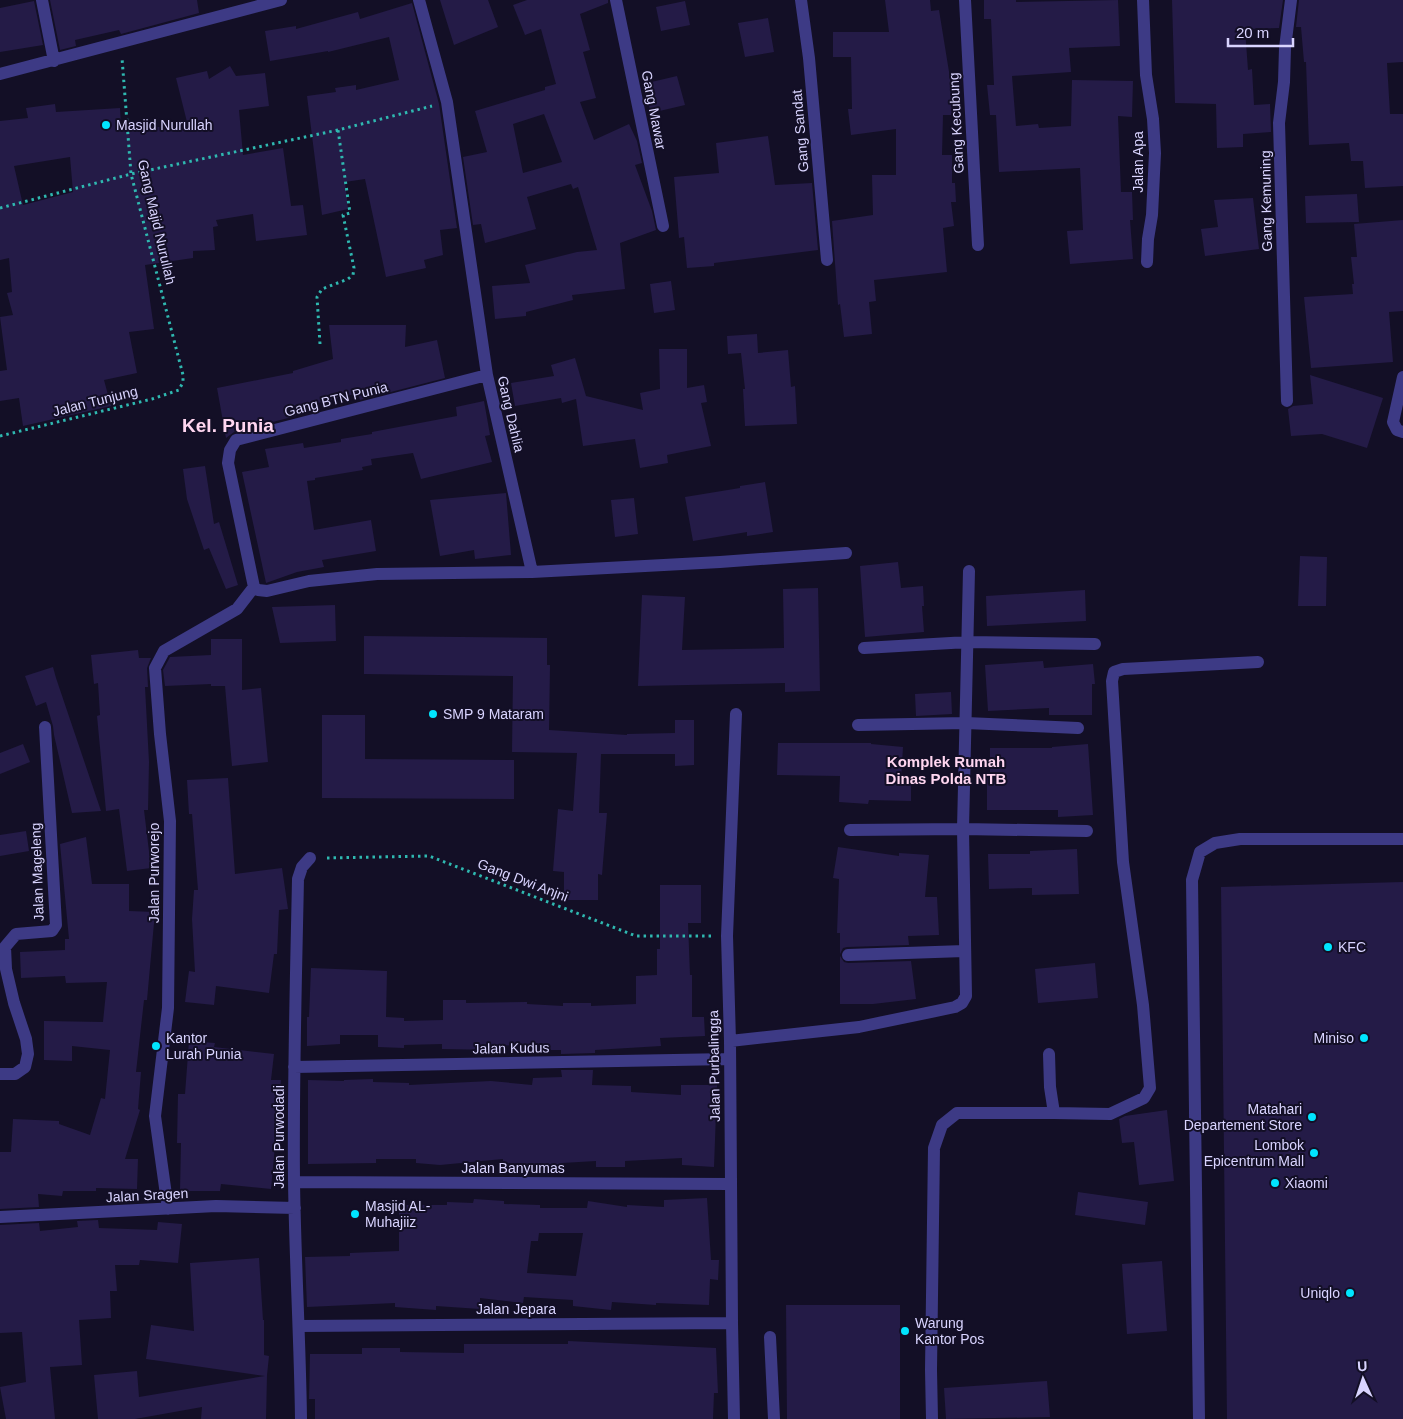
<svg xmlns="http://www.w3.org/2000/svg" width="1403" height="1419" font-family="Arial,sans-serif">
	<rect width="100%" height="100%" fill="#130f26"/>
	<path fill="#241b47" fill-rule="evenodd" d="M50,0H197L199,13L121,34L119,30L75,40L76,46L60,50Z
		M440,0H488L498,27L454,45Z
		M527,0H608V3L580,14L590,50L583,52L596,98L580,102L594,140L629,124L637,141L642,163L635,165L652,211L656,230L620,243L625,289L572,295L573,300L526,312V316L495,319L492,286L530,283L525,265L577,252L597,250L578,187L573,189L571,184L527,197L536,229L485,243L481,224L473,225L463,157L487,152L475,111L545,90V87L556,84L541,29L525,35L513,5ZM544,114L562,162L523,173L513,124Z
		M885,0H930L931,11L939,10L956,115H943L942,155H952V183H955L956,202H951L954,226L943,228L947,272L874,280L876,301L869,302L872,334L844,337L840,304L838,305L832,221L873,215L872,175H896V129L851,135L848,109H852L851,57H833V32H889Z
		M984,0H1016V2L1118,0L1120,46L1069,48L1071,72L1012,76L1016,126L1038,124L1039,128L1071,126L1072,80L1133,81L1132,117L1118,116L1121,192H1132L1133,220H1130L1133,259L1070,264L1067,231L1083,230L1080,168L999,172L996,115H990L987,85H994L991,19H984Z
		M1172,0H1283L1279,28L1245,29L1248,70L1252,69L1254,105L1270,104L1271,132L1243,134V147L1217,148L1216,104L1175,103Z
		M1299,0H1403V62L1387,63L1390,114H1403V186L1365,188L1363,161H1351L1349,143L1309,145L1306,62H1304L1301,27H1296Z
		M34,1L43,45L0,52V8Z
		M685,1L690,25L661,31L656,7Z
		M412,3L439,104L457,228L440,230L443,255L424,260L426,268L386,277L365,179L345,182L348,209L322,215L307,96L336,92L335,88L356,85V90L399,80L389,37L328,52V51L270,61L265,31L296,26V29L358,12L360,19Z
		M768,18L774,52L745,57L738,23Z
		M230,66L236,76L265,73L269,106L239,110L243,155L283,148L291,206L303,205L307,235L256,241L253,214L216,220L218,226L213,227L215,250L193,251V258L145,265L154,329L129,332L137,373L104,380L111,406L23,426L19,398L0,401V371L7,370L0,317L13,315L7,293L12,292L9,258L0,260V121L28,118L26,108L55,104L56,112L120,108L121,127H163L162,125L187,122L176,78L207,71L209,79ZM70,157L73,192L23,205L14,166Z
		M677,76L685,105L651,113L643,84Z
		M768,136L775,185L812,183L818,250L714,263V266L687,268L684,237L679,238L674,177L719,173L716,143Z
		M1357,194L1359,222L1306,223L1305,196Z
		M1253,198L1259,249L1205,256L1201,229L1218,227L1214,200Z
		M1403,220V311L1389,312L1393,362L1311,368L1304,297L1353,294L1352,284H1354L1351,257H1357L1354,224Z
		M671,281L675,310L654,313L650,284Z
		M329,325H406L405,347L437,340L445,378L360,400L358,393L294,409L296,416L234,432L226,438L217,388L293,373V371L333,359Z
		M757,334L758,353L788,350L791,387L795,386L797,424L745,426L743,389H745L741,353L728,354L727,336Z
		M659,349H687V388L704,385L707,402L701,403L711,446L667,455L668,463L640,468L635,439L583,446L576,399L562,403L561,398L515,406L511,383L554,376L551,365L575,358L586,396L643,410L640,393L660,389Z
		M1310,375L1383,398L1367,448L1322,434L1291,436L1288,409L1293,406L1313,404Z
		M484,401L490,435L485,436L492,462L421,479L413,453L371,459L372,465L362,467L363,470L315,478V480L307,481L314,530L371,520L376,551L322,560L324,567L297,572L266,583L242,472L269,467L265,449L303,443L304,448L341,442V439L372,434V432L457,416L456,407Z
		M205,466L214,524L219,522L238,585L226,589L209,548L204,550L187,499L183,469Z
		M765,482L773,532L747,536V532L693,541L685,497L740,488V486Z
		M506,493L511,555L475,559L474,550L440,556L430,500Z
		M634,498L638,534L615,537L611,500Z
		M1300,556L1327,557L1326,606H1298Z
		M898,562L901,588L923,586L924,606H922L924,632L865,637L860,566Z
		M818,588L820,691L785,692V683L638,686L642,595L685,597L682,650L784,648L783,589Z
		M1085,590L1086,621L987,626L986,596Z
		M335,605L336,641L280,643L272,607Z
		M364,636L547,638V665H550L549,730L627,735V734L675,733V720H694V765L675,766V754H601L599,813H607L602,875L598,874V900H564V872L553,871L558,809L573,811L577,753L512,752L513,676L364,674Z
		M211,639H242V690L261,688L268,762L232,766L225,686H211V684L165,686L163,670L170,657L211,655Z
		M138,650L139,658H151L147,668L148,687H145L149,762L148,810H144L151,868L127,871L119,809L106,811L97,716L100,715L98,683L94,684L91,655Z
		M1043,661L1044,668L1093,664L1095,684H1092V715H1049V708L988,711L985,665Z
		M53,667L56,678L101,811L72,813L54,735L53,726L46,702L36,706L25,676Z
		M951,692L952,714L916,716L915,694Z
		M322,715H365V759L514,760V799L322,798Z
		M778,743H871V744L903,747L901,780H911V801L869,800L868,804L839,802L840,776L777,775Z
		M23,744L30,762L0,774V753Z
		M1088,744L1093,815L1058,817V810H987V778H990V748H1052V747Z
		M228,778L235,874L282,868L288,909L279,910L277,954H274L269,993L216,986L214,1005L185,1002L189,971L195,972L192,919L194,890H198L192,814H189L187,780Z
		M26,831L29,851L0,856V835Z
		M86,837L92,884H129V911L155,912L147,1000H144L136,1072H141L138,1109L140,1110L125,1159H138L137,1189L96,1188V1191H63L62,1196L38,1194L39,1207L0,1209V1152H11L13,1119L59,1121V1124L90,1135L101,1098L105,1099L110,1050L72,1046V1061L44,1060V1021L103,1022L107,982L66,983L65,976L21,978L20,952L65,950V939H69L60,844Z
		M838,847L899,856V853L929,855L925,897H937L939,935L908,936L909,945L847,947L843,948L840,954V933H837L839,879L833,878Z
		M1077,849L1079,894L1032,895V888L989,889L988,854H1030V851Z
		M1403,882V1419H1227L1221,887Z
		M660,885H701V923H688L690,975H692V1017H704L705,1036L660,1038L661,1046L595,1050V1053L561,1054V1050H534V1044L496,1046L497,1050L442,1049V1044L404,1045V1048L378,1047V1035H340V1044L307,1046V1017H309L311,968L387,971L386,1017L404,1018V1021L443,1020V1000H466V1003L527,1002V1004L563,1006V1003H591V1006L636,1004V976L657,975V949H660Z
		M840,956L844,962L848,963L911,961L916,999L873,1004H840Z
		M1095,963L1098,998L1038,1003L1035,969Z
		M189,1041L215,1043L214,1047L274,1054L271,1080H281L271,1189L221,1184L220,1191H180L181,1143H177L178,1094H185Z
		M561,1070H593L592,1085L631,1086V1092L681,1095V1085H717L714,1167L682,1165V1158L625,1161V1167H596V1161L562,1163V1168H541V1164L503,1163V1159L440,1165L416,1163V1159H376V1163L308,1164V1080L344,1081V1080L373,1079V1082L409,1083V1085L491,1081L532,1085L533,1078L562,1077Z
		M1167,1110L1174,1181L1139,1185L1134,1142L1122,1143L1119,1119L1125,1116Z
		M1078,1192L1148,1202L1145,1225L1075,1215Z
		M707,1198L711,1260H719L718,1280L710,1279L709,1305L656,1303V1305L612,1302L611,1310L573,1306V1300L524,1297L523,1303L480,1298V1309L436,1306V1310L395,1307V1303L307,1307L305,1257L350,1256V1253L399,1251V1205H447V1202L473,1203L474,1199L504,1201V1204L540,1205V1208H587L588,1201L627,1207V1205L664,1207V1200ZM539,1233H583L576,1276L527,1273L531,1241H538Z
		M98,1220L99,1228L157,1230L158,1222L182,1224L178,1263L140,1260L139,1265H115L117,1291H110L111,1318L79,1320L82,1365L50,1367L55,1419H6L0,1387L26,1382L22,1332L0,1333V1225L39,1223L40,1231L78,1227L77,1221Z
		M259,1258L263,1320H264V1355L269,1356L267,1375L266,1419H201L202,1407L135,1419H98L94,1375L137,1371L139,1397L265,1376L146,1359L151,1325L194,1331L190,1263Z
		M1162,1261L1167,1331L1127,1334L1122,1264Z
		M786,1305H900V1419H787Z
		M568,1341L716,1348L718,1393H714L713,1419H315V1399H309L310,1354H362V1348H400V1352L464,1353V1344H568Z
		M1047,1381L1050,1417L946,1419L944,1388Z"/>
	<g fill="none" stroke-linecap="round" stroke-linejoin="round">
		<path stroke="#2fb8b0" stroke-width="3" stroke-dasharray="2.5 4" stroke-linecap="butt" d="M0,208L131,174L338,130L432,106
			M320,344L317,297L322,289L348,279L353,275L354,268L343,215L350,213L338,130
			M0,436L152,399L179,390L183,382V375L131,174L122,58
			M327,858L429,856L636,936H711"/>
		<path stroke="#3d3a85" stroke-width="12" d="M42,0L54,61
			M419,0L447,102L487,375L532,572L377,574L309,581L267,591L258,590L254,587L228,463L230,450L236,440L487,375
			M616,0L663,226
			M801,0L809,58L827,260
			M965,0L978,245
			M1143,0L1146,75L1153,119L1155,153L1152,215L1148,239L1147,262
			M0,74L281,0
			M1403,377L1393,422L1397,430L1403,432
			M1287,401L1279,123L1284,82L1285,48L1291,0
			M532,572L720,562L846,553
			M864,648L968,642L1095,644
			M858,725L966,723L1078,728
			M850,830L963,829L1087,831
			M848,955L964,951
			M730,1041L859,1027L955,1007L962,1003L966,996L963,829L969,571
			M294,1067L729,1059
			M0,1074H15L25,1067L28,1054L26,1039L14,1003L6,969L5,947L16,934L52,931L56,925L45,727
			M1054,1113L1110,1114L1144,1098L1150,1088L1143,1005L1123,862L1112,681L1114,672L1123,669L1258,662
			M295,1182L730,1184
			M168,1209L155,1116L168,1008L170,821L160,734L155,668L164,651L237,609L254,587
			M0,1217L216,1206L295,1208
			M300,1326L732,1323
			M770,1337L774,1419
			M301,1419C300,1339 295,1259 294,1180C293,1079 296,980 298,879L302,867L310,858
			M734,1419L732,1323L730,1041L727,936L736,714
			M932,1419L931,1370L934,1148L942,1125L957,1113H1054L1050,1087L1049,1054
			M1199,1419L1192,880L1200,852L1215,843L1240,839H1403"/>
	</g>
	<g fill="#00e5ff" stroke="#130f26" stroke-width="2">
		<circle cx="106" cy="125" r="5"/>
		<circle cx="433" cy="714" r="5"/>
		<circle cx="1328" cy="947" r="5"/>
		<circle cx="1364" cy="1038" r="5"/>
		<circle cx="156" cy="1046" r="5"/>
		<circle cx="1312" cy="1117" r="5"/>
		<circle cx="1314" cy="1153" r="5"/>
		<circle cx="1275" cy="1183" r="5"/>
		<circle cx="355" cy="1214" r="5"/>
		<circle cx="1350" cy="1293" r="5"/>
		<circle cx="905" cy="1331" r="5"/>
	</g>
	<g text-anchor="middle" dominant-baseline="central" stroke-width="4" stroke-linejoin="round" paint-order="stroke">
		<g font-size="14" fill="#d9d4ff" stroke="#130f26">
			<text transform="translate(654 110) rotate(79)">Gang Mawar</text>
			<text transform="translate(956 123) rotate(-93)">Gang Kecubung</text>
			<text transform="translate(800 131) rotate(-95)">Gang Sandat</text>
			<text transform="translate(1138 162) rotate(-90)">Jalan Apa</text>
			<text transform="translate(1266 201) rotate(-91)">Gang Kemuning</text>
			<text transform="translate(157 222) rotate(77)">Gang Majid Nurullah</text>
			<text transform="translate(336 399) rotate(-14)">Gang BTN Punia</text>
			<text transform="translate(95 401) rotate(-14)">Jalan Tunjung</text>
			<text transform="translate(511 414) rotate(77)">Gang Dahlia</text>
			<text transform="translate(37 872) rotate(-92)">Jalan Mageleng</text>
			<text transform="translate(154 873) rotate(-90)">Jalan Purworejo</text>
			<text transform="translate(523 880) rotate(21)">Gang Dwi Anjni</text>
			<text transform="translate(511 1048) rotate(-1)">Jalan Kudus</text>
			<text transform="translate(714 1066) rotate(-91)">Jalan Purbalingga</text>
			<text transform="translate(279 1137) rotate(-90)">Jalan Purwodadi</text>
			<text x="513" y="1168">Jalan Banyumas</text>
			<text transform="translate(147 1195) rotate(-3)">Jalan Sragen</text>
			<text x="516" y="1309">Jalan Jepara</text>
		</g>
		<g font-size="14" fill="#d9d4ff" stroke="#130f26" text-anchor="start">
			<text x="116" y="125">Masjid Nurullah</text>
			<text x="443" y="714">SMP 9 Mataram</text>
			<text x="1338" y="947">KFC</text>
			<text x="166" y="1038">Kantor<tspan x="166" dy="16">Lurah Punia</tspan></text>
			<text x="1354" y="1038" text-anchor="end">Miniso</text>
			<text x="1302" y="1109" text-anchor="end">Matahari<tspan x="1302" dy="16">Departement Store</tspan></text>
			<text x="1304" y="1145" text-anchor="end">Lombok<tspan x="1304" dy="16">Epicentrum Mall</tspan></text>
			<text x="1285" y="1183">Xiaomi</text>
			<text x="365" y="1206">Masjid AL-<tspan x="365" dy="16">Muhajiiz</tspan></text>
			<text x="1340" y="1293" text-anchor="end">Uniqlo</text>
			<text x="915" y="1323">Warung<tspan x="915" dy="16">Kantor Pos</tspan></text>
		</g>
		<g font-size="15" font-weight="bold" fill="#ffd6f0" stroke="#130f26">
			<text x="946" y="761">Komplek Rumah<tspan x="946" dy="17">Dinas Polda NTB</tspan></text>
		</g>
		<g font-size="19" font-weight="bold" fill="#ffd6f0" stroke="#130f26">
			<text x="228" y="425">Kel. Punia</text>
		</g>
	</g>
	<g transform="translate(1363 1379) rotate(357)" stroke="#130f26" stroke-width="4" paint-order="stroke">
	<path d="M0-4L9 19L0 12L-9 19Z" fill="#d9d4ff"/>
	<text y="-8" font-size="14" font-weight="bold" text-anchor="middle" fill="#d9d4ff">U</text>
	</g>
	<path d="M1228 38v8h65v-8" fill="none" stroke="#d9d4ff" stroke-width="2.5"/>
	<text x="1236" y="38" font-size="15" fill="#d9d4ff" stroke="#130f26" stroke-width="4" paint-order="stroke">20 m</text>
</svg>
